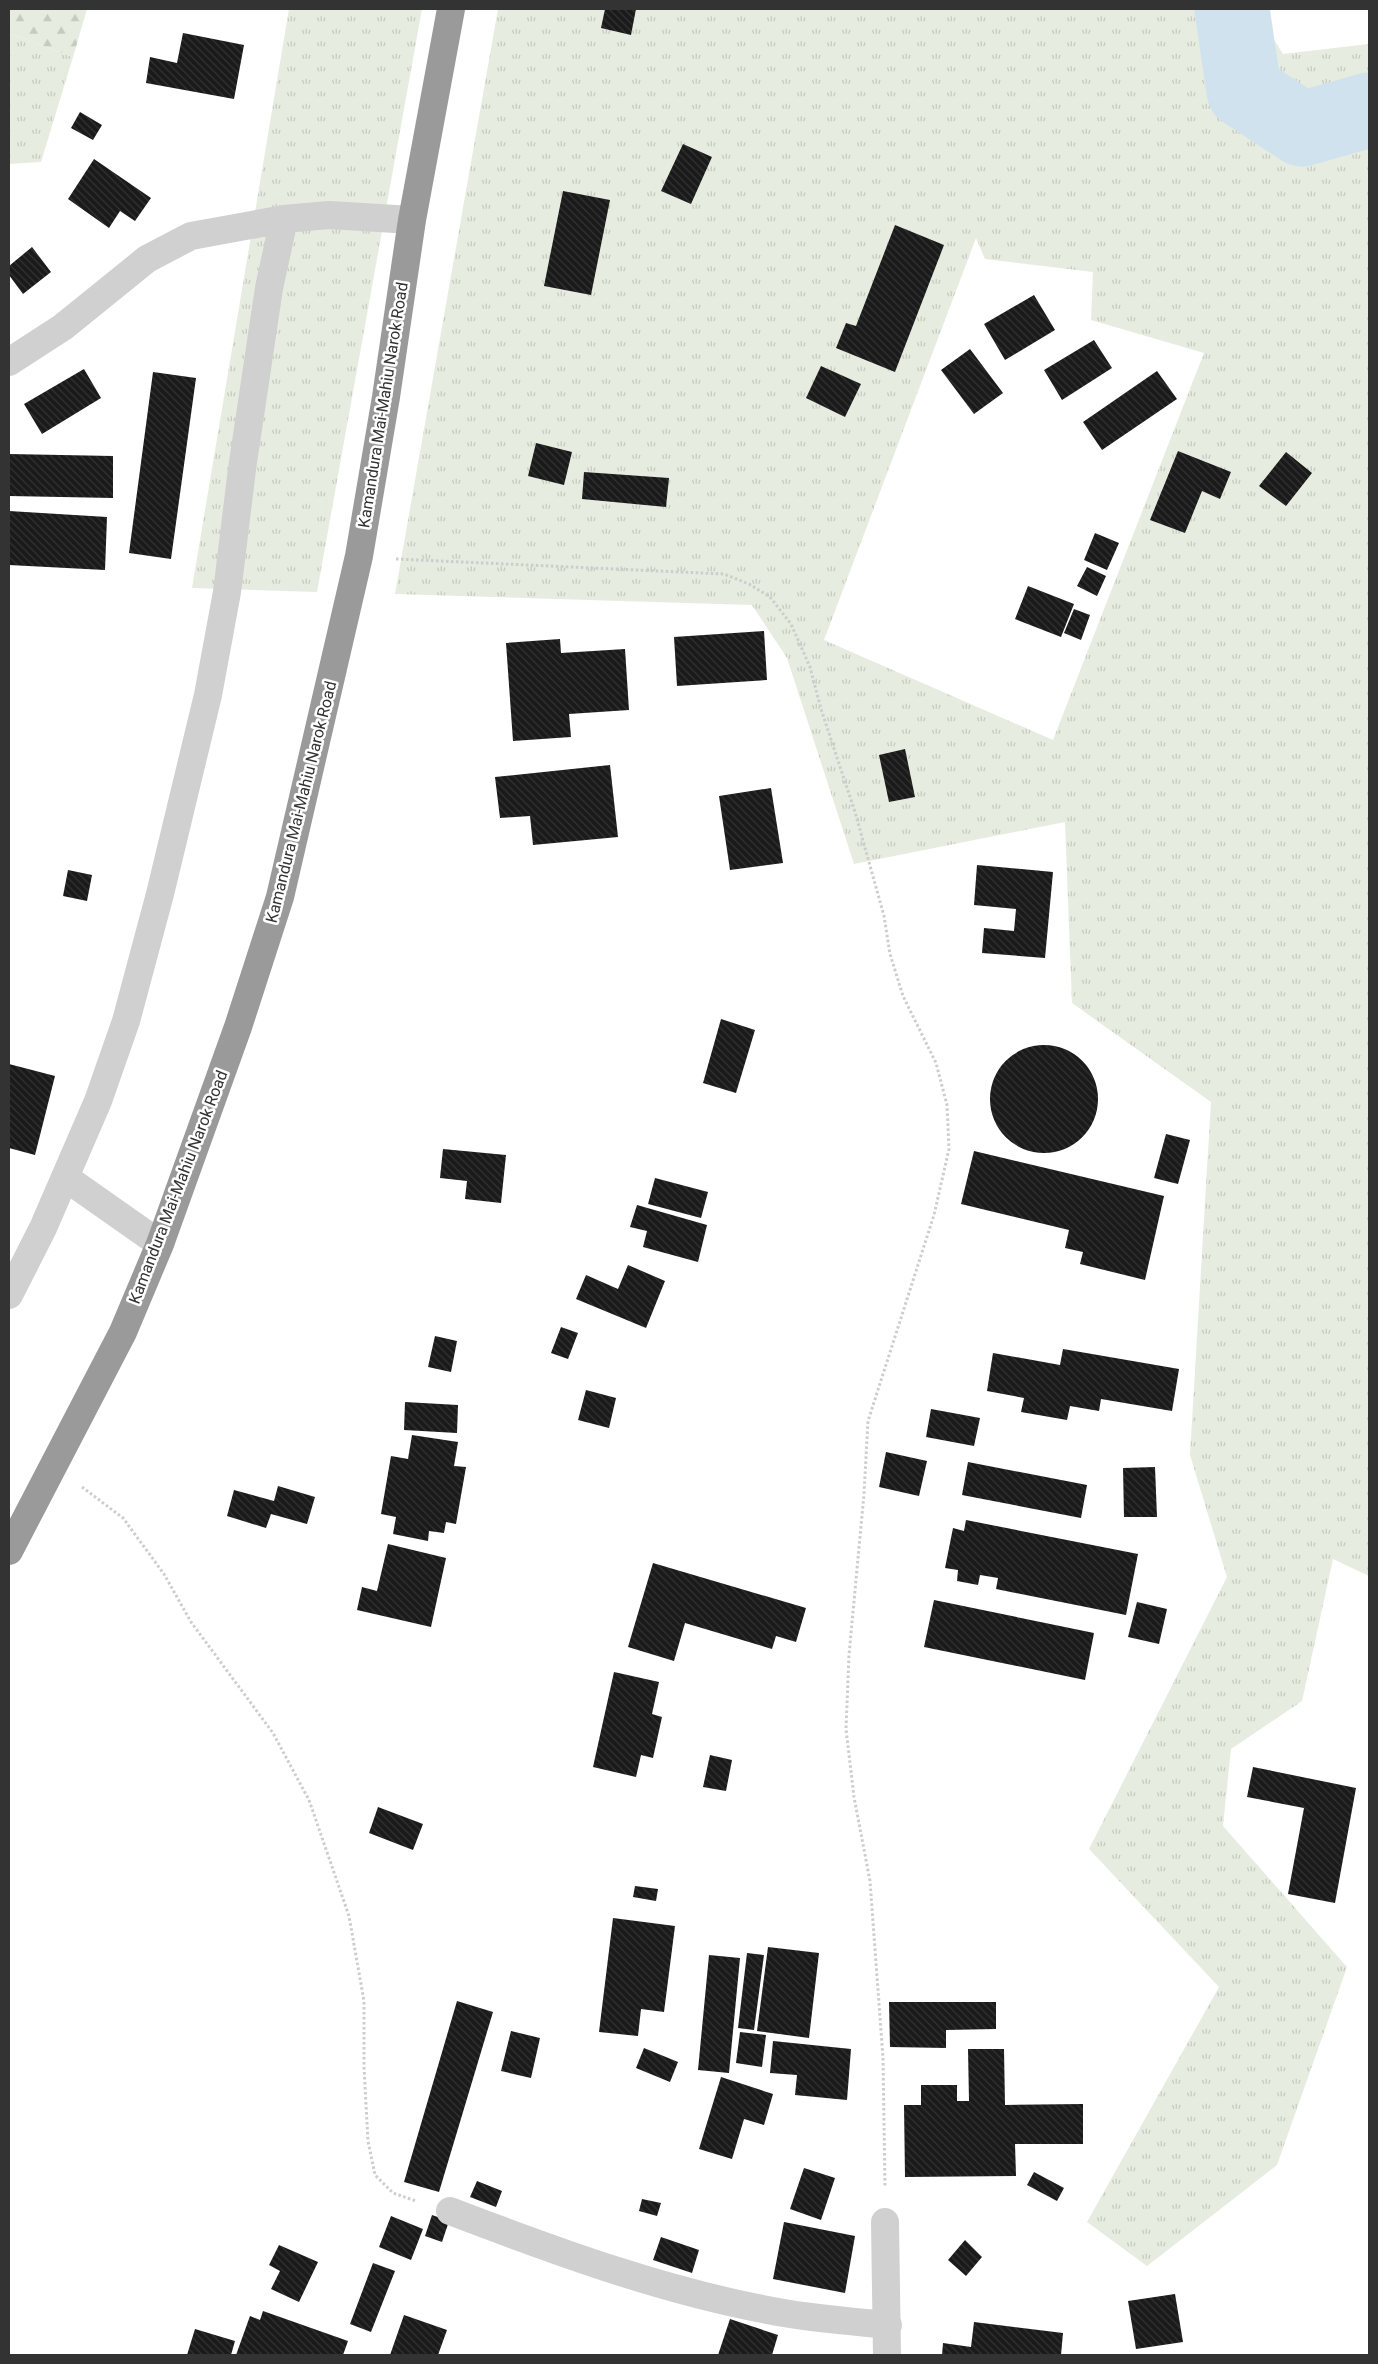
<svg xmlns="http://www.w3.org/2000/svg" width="1378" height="2364" font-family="Roboto,sans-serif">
	<defs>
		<pattern id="grass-tufts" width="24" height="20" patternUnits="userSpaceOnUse" patternTransform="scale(1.25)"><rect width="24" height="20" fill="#e6ecdf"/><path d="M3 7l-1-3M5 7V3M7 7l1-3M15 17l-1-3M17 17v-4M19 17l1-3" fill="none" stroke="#c6cbc0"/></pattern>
		<pattern id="forest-firs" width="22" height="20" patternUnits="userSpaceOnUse" patternTransform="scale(1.25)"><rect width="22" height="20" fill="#e6ecdf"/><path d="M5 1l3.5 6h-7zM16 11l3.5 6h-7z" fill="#c6cbc0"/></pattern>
		<pattern id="building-back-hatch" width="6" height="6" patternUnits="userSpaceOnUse" patternTransform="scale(1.25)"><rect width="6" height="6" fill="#1a1a1a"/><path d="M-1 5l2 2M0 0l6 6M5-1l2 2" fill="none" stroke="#333"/></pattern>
	</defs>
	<rect width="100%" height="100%" fill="#fff"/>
	<path fill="url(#grass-tufts)" fill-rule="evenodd" d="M289,9H422L317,592L192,588Z
		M498,9H1254L1283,54L1369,44V1576L1333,1559L1302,1701L1231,1749L1223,1826L1347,1967L1277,2165L1147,2266L1087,2222L1219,1987L1089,1849L1227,1577L1190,1455L1211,1102L1072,1003L1065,822L854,864L787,658L752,605L395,594ZM976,238L985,259L1093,272L1091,320L1204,353L1053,740L824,640Z
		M9,33L73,57L41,162L9,164Z"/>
	<path fill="url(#forest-firs)" d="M9,9H87L73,57L9,33Z"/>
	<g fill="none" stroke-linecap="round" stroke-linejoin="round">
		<path stroke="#cfe2ee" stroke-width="75" d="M1232,9L1244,91L1302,129L1369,110"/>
	</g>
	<path fill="url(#building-back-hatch)" d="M605,9H636L631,35L601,28Z
		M183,33L244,45L234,99L146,83L150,57L177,63Z
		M80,112L102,125L93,140L71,128Z
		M683,144L712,157L691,204L661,191Z
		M94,159L151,198L135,221L120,211L109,228L68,199Z
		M563,191L610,200L591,295L544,286Z
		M895,225L944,245L895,372L836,348L846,323L856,326Z
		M32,247L51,272L23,294L9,275V266Z
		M1034,295L1055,330L1005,360L984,324Z
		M1094,340L1112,368L1062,400L1044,370Z
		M970,349L1003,393L974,414L941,370Z
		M821,366L861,384L845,417L806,398Z
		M84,369L101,398L42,434L24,404Z
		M1157,371L1177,399L1102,450L1083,422Z
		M153,372L196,378L171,559L129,553Z
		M536,443L572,452L564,485L528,476Z
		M1178,451L1231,472L1220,499L1202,491L1185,533L1150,520Z
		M1286,452L1312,473L1286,506L1259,486Z
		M9,454L113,456V498L9,496Z
		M584,472L669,478L666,507L582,499Z
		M9,511L107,517L105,570L9,565Z
		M1095,533L1119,543L1107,570L1084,560Z
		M1087,567L1106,576L1097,596L1077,586Z
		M1028,586L1074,604L1061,637L1015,619Z
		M1074,609L1090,615L1081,640L1064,633Z
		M764,631L767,680L677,686L674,637Z
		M560,639L561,653L625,649L629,710L569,714L571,737L513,741L506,643Z
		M905,749L915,797L889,802L879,755Z
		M610,765L618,837L533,845L530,816L500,818L495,777Z
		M771,788L783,863L730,870L719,796Z
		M977,865L1053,872L1045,958L982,953L984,928L1014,931L1016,909L974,905Z
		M68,870L92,875L87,901L63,896Z
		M721,1019L755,1030L736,1093L703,1083Z
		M990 1099a54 54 0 1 1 108 0a54 54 0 1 1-108 0Z
		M9,1064L55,1076L35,1155L9,1148Z
		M1166,1134L1190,1140L1178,1184L1154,1178Z
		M443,1149L506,1155L501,1203L465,1199L467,1181L440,1178Z
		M974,1151L1164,1196L1145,1280L1080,1264L1083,1252L1065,1248L1069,1230L961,1204Z
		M655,1178L708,1192L701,1218L648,1204Z
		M637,1205L707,1225L698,1262L643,1247L647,1231L630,1227Z
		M628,1265L665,1281L646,1328L576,1299L586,1275L618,1289Z
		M561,1327L578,1333L568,1359L551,1353Z
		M435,1336L457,1341L451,1372L428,1367Z
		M1063,1349L1179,1369L1172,1411L1101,1399L1099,1411L1070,1406L1067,1420L1021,1412L1024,1398L987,1391L993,1353L1060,1365Z
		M586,1390L616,1398L609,1428L578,1420Z
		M405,1402L458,1405L457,1433L404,1430Z
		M931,1409L980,1418L974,1446L926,1437Z
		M412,1435L458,1442L454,1466L466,1467L456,1524L446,1522L444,1533L429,1531L428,1541L393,1534L396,1517L381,1514L391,1456L408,1459Z
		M886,1452L927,1461L919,1496L879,1487Z
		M968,1462L1087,1485L1081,1518L962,1495Z
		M1155,1467L1157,1517H1124L1123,1468Z
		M278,1486L315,1497L307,1524L271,1514L266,1528L227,1516L234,1490L274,1501Z
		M966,1520L1138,1554L1126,1615L996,1589L998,1578L980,1575L978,1585L957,1581L958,1570L945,1568L953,1528L964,1531Z
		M388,1544L446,1558L431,1627L357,1610L362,1587L377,1591Z
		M653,1563L806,1608L796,1642L776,1636L772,1649L685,1623L674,1661L628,1647Z
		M934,1600L1094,1633L1085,1680L924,1647Z
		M1137,1602L1167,1609L1159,1644L1128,1637Z
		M614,1672L659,1682L652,1714L662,1717L653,1758L641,1755L636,1777L593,1767Z
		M710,1755L732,1760L726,1791L703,1787Z
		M1253,1767L1356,1788L1335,1903L1288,1894L1304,1808L1247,1797Z
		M378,1807L423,1824L413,1850L369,1833Z
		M635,1886L658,1889L656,1901L633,1897Z
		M613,1918L675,1926L664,2012L641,2009L638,2036L599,2032Z
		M768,1947L819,1953L809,2038L757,2031Z
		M747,1953L764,1955L754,2030L738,2028Z
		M709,1955L740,1958L729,2073L698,2070Z
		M457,2001L493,2012L439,2192L404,2182Z
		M889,2002H996V2029L946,2030V2048L890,2047Z
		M511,2031L540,2038L531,2078L501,2071Z
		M740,2032L766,2035L762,2067L736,2063Z
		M773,2041L851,2049L847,2100L795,2095L797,2075L770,2073Z
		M644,2048L678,2062L670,2082L636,2068Z
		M968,2049H1004L1005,2105L1083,2104V2144H1015L1016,2176L905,2177L904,2105H921V2085H957V2101H969Z
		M721,2077L773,2094L764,2125L744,2119L732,2159L699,2149Z
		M804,2168L835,2178L821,2220L790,2209Z
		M1034,2172L1064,2188L1057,2201L1027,2185Z
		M477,2181L502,2191L496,2207L470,2197Z
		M642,2199L661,2203L657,2216L639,2211Z
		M432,2215L449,2221L442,2242L425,2236Z
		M391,2216L423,2229L411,2260L379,2247Z
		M784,2222L855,2236L845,2293L773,2279Z
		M661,2237L699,2250L692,2273L653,2260Z
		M965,2240L982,2257L966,2276L948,2260Z
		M279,2245L318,2262L299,2302L271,2289L280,2271L269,2265Z
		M373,2263L395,2271L371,2332L350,2324Z
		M1175,2294L1183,2342L1136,2349L1128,2301Z
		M263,2311L348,2341L343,2355H236L250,2316L260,2320Z
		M404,2315L447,2330L438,2355H390Z
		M730,2319L778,2335L772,2355H718Z
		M974,2322L1063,2333L1061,2355H942L943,2343L971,2347Z
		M195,2329L235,2341L231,2355H187Z"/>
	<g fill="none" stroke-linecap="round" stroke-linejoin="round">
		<path stroke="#cdcdcd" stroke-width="3" stroke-dasharray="2.5 2.5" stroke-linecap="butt" d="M396,559L724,574L749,584L770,597L791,624L810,667L821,709L855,812L884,916L890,954L903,996L936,1063L947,1105L949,1149L934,1215L868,1421L864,1494L849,1655L846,1729L854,1797L870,1881L883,2058L885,2187
			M82,1487L123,1518L164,1574L191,1622L273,1733L309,1800L349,1916L364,2001V2067L368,2141L375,2175L393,2193L416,2201"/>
		<path stroke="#d0d0d0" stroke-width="28" d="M9,362L63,327L147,259L191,236L284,219L329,215L412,220
			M66,1178L160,1244
			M9,1295L43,1228L98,1101L126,1021L160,894L208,695L227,592L242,469L269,288L284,219
			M450,2211C560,2253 674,2295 790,2314C822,2319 856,2322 888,2325
			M885,2222L887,2355"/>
		<path stroke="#9a9a9a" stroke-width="28" d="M9,1551L123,1332L160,1244L238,1027L280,897L359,556L386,397L412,220L451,9"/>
	</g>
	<g text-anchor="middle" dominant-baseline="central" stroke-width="5" stroke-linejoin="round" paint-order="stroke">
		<g font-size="16" fill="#333" stroke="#fff">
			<text transform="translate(383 405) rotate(-81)">Kamandura Mai-Mahiu Narok Road</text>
			<text transform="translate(301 802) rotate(-76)">Kamandura Mai-Mahiu Narok Road</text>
			<text transform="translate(178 1187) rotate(-69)">Kamandura Mai-Mahiu Narok Road</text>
		</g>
	</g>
	<rect width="1378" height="2364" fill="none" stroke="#333333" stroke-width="20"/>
</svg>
